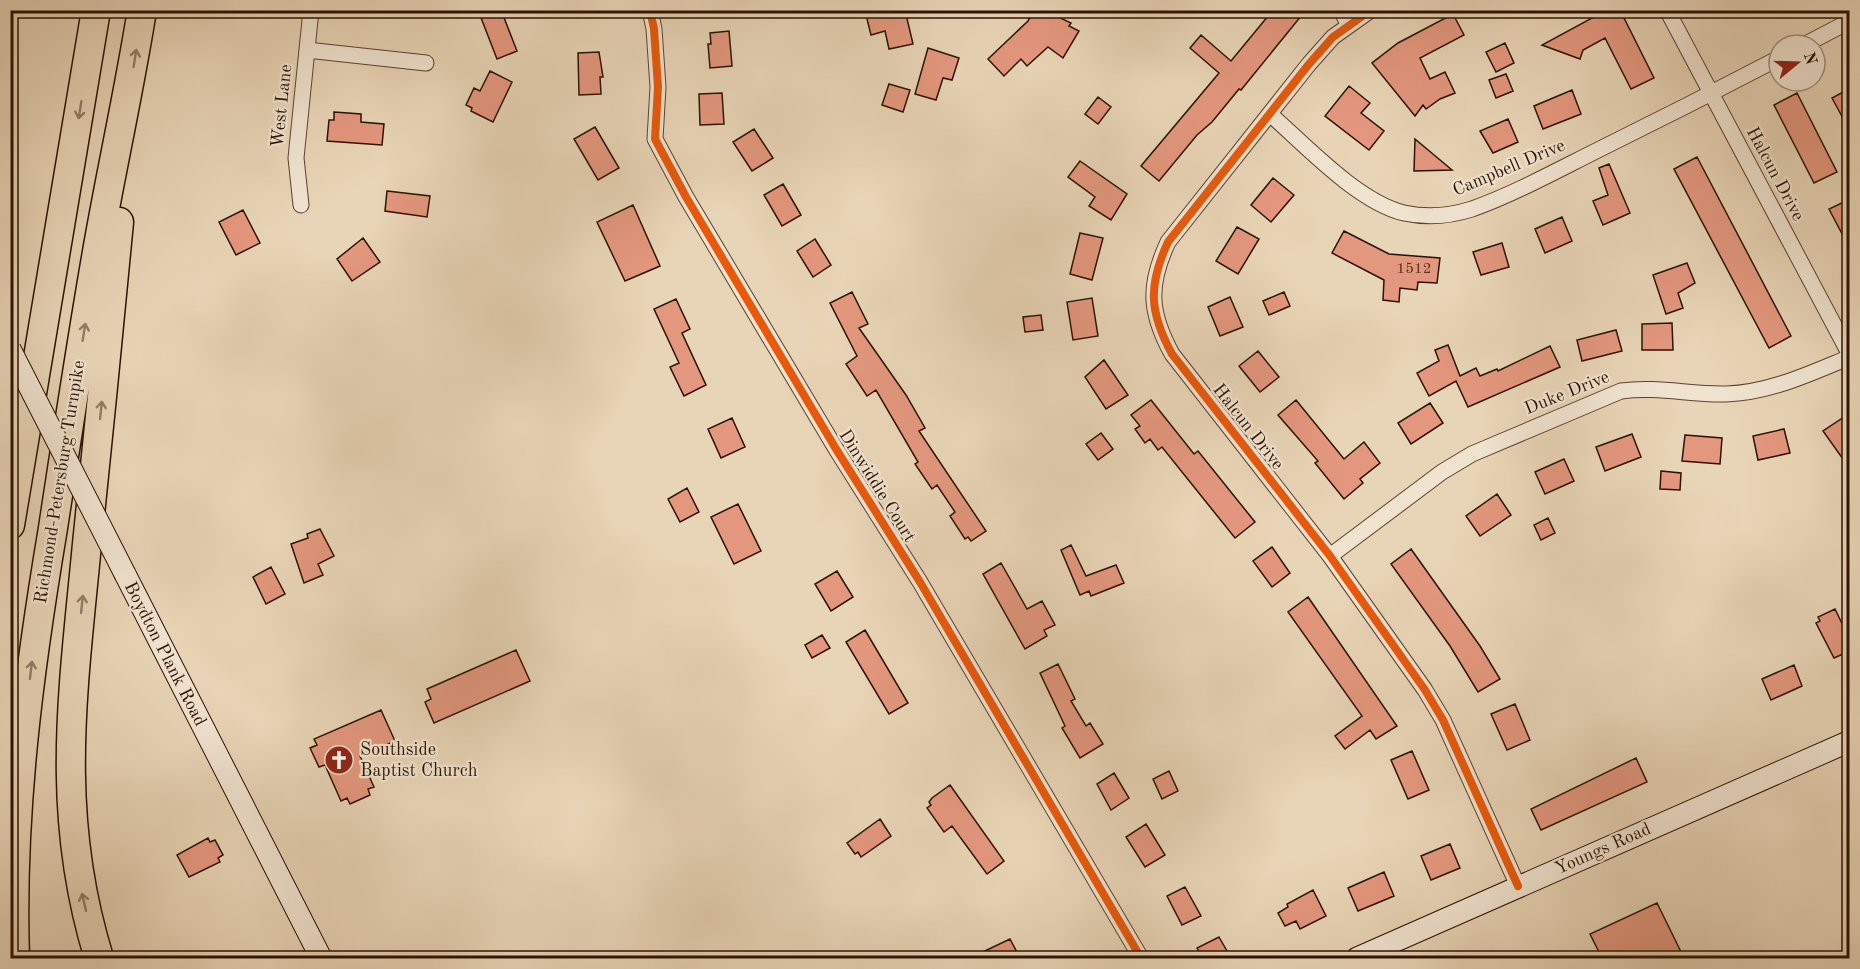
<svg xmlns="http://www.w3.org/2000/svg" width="1860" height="969" font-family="'Old Standard TT',serif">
	<rect width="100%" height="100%" fill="#e8d4b6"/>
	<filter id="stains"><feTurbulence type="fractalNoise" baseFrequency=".00333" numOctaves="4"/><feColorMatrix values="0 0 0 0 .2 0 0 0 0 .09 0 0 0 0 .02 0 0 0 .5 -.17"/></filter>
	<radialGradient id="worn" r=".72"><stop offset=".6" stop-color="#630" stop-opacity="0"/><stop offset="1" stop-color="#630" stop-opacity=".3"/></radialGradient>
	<path fill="#e3977e" stroke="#2c1201" stroke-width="1.5" d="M478,10H501L517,51L497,59Z
		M883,10H905L913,44L889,49L885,31L871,35L866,15Z
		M1033,10H1059L1056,16L1071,23L1069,26L1079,31L1063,58L1048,47L1027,66L1021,59L1004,76L988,59L1028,21Z
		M1273,10H1306L1241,90L1239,89L1212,122L1197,135L1159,181L1141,166L1219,73L1190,48L1201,35L1231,61Z
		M1591,10H1620L1654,78L1631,89L1605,38L1583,50L1580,59L1542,45L1594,17Z
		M1453,14L1464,35L1420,58L1430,79L1445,72L1455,93L1440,99L1426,109L1423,105L1415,116L1372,63L1398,43Z
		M729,31L732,66L710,68L708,44H711L710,33Z
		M1505,43L1514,63L1496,72L1486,52Z
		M928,48L959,58L952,80L943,78L936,100L915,94Z
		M599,52L603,77H600L601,94L579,95L578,53Z
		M490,71L512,82L493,122L471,111L472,108L466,105L474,88L480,91Z
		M1506,74L1513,91L1496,98L1489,80Z
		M889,84L910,90L903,112L882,105Z
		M1349,86L1370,103L1361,113L1384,131L1369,150L1325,116Z
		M1572,90L1581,114L1543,129L1534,106Z
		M1845,91L1850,99V131L1832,98Z
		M722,93L724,124L700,125L699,94Z
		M1797,93L1837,172L1814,183L1774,105Z
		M1098,97L1111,107L1098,124L1085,114Z
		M334,112L361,114V122L384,124L382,145L327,141L329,120H334Z
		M1508,119L1518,142L1493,153L1480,131Z
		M595,127L619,168L598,180L574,139Z
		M754,129L773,158L752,171L733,142Z
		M1415,139L1452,170L1414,171Z
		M1697,157L1791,336L1769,348L1674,169Z
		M1080,161L1127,194L1111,220L1089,206L1095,197L1068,177Z
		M1609,164L1630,213L1603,225L1593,201L1608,195L1599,168Z
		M1273,178L1294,195L1271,222L1251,205Z
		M783,184L801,215L782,226L764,195Z
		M387,191L430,196L427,217L385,211Z
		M1850,199V249L1829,209Z
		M633,205L660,266L625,281L597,222Z
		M243,210L260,243L236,255L219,222Z
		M1562,217L1572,241L1545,253L1535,229Z
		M1237,227L1259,239L1238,274L1216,261Z
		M1344,231L1389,254L1440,258L1437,283L1418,282L1417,290L1400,288L1399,302L1383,300L1384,280L1332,253Z
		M1080,233L1103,238L1092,280L1070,274Z
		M363,238L380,262L352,281L337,259Z
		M815,239L831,265L813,277L797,251Z
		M1502,243L1509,267L1481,275L1473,252Z
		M1687,263L1695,283L1678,293L1683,308L1666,314L1653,275Z
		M852,292L868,324L859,328L906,395L925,428L919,431L986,531L971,541L968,537L965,539L950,516L955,512L937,485L932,489L915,464L918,462L876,390L867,396L846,364L857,356L830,303Z
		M1284,292L1290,306L1269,315L1263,301Z
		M1230,297L1243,327L1220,336L1208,307Z
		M1092,298L1098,336L1073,340L1067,302Z
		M676,299L690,329L682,333L706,385L684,396L670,367L679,363L654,309Z
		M1041,315L1043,330L1025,332L1023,317Z
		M1672,323L1673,350H1642V324Z
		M1616,330L1622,351L1582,361L1577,340Z
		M1448,345L1460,376L1476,368L1480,376L1497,369L1498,371L1550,346L1560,367L1468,407L1456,381L1429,396L1417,373L1439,361L1435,350Z
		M1258,351L1279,377L1260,392L1239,366Z
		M1104,360L1128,395L1106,409L1085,377Z
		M1151,400L1194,454L1198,451L1255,522L1235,538L1162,447L1158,450L1150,439L1145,443L1135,429L1140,426L1131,415Z
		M1296,400L1344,459L1364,442L1380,463L1360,479L1363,483L1344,499L1315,463L1318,461L1278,415Z
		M1430,403L1443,423L1411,444L1398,423Z
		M1844,417L1850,426V469L1823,431Z
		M732,418L745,447L721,458L708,429Z
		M1784,429L1790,453L1758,460L1753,436Z
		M1101,433L1113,449L1098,460L1086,444Z
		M1632,434L1641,457L1605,471L1596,447Z
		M1685,435L1722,438L1720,464L1682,461Z
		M1564,459L1574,481L1545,494L1535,472Z
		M1661,471L1681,473L1680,490L1660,489Z
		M687,488L699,512L680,522L668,499Z
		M1497,494L1511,515L1480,536L1466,516Z
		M738,504L761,551L734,564L711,517Z
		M1548,518L1555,533L1541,540L1534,525Z
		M320,529L334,556L318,564L323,575L304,583L291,544L308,538L307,534Z
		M1071,545L1086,576L1116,565L1124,583L1091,596L1089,591L1080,595L1061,550Z
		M1272,547L1290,573L1272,587L1253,561Z
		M1411,549L1480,646L1500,679L1478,692L1450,646L1391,564Z
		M1001,563L1027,609L1042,601L1055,625L1044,630L1047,636L1025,649L983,574Z
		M271,567L285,594L266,604L253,577Z
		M837,571L853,597L831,611L815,584Z
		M1308,597L1397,726L1376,739L1370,730L1345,749L1335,736L1362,716L1288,612Z
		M1835,609L1850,640V651L1834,658L1816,623L1820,621L1818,617Z
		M865,630L908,703L889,714L846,642Z
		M822,635L830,648L812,658L805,645Z
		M516,650L530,681L434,723L425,702L431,699L427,689Z
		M1058,664L1075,699L1071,701L1086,726L1090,723L1103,744L1080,758L1062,728L1065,726L1040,673Z
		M1794,665L1802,686L1771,700L1762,679Z
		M1515,704L1530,740L1507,750L1491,714Z
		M381,710L395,741L360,756L374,787L368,789L370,795L350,804L347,798L341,801L325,765L319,767L310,748L317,745L314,739Z
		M1412,751L1429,790L1408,799L1391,760Z
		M1636,758L1647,782L1541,830L1531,809Z
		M1169,771L1178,791L1162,799L1153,779Z
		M1114,773L1129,798L1111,810L1097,784Z
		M950,785L1004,861L987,874L952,826L944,832L927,808L931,805L929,802L932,798Z
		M880,819L891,836L861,857L858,852L855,854L847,843Z
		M1146,824L1165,855L1145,867L1126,837Z
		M208,838L210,842L215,840L223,855L218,858L220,862L189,877L177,855Z
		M1450,844L1460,868L1431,880L1421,856Z
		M1384,872L1394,896L1358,911L1348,888Z
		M1185,887L1201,916L1182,925L1167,896Z
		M1313,890L1326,916L1300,929L1296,921L1285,926L1278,913L1288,907L1287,904Z
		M1657,903L1684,958H1602L1590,934Z
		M1219,937L1231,958H1203L1197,948Z
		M1010,939L1020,958H970Z"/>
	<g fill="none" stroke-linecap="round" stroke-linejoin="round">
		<g stroke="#5b422e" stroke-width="17">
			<path id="street" d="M650,10L654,29L658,87L655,139L686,197L836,449L920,582L1141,958
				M1341,10L1348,24
				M1371,10L1333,37L1309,64L1168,242C1148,285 1149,312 1172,354L1330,556L1425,690L1443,720L1518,886
				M1667,10L1850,355
				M1804,45L1850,21
				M307,50L426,63
				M1270,114C1305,145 1358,202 1404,213C1427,218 1450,216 1472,209C1514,194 1556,171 1596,151C1657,121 1718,90 1779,58
				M301,205L296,158L311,10
				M1330,556L1442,472L1472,454L1621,391C1657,386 1691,395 1726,394C1769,393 1811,373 1850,357"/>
		</g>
		<g stroke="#2c1201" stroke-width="23">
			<path id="secondary" d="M125,574L321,958
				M1357,958L1850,741"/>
		</g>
		<g stroke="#2c1201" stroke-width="31">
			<path id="highway" d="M10,525L96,10
				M15,958C10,813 29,671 53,528C67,436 81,344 97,252C111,171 129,92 142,10
				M99,958C54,812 73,692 87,544C98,437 109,329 119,222"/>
		</g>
		<use href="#street" stroke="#f0e3d0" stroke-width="15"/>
		<use href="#secondary" stroke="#f0e3d0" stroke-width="21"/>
		<use href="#highway" stroke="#e8d4b6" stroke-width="28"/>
		<g stroke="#2c1201" stroke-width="23" stroke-linecap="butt">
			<path id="secondary-bridge" d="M10,349L125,574"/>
		</g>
		<use href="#secondary-bridge" stroke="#f0e3d0" stroke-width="21"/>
		<g stroke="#f0e3d0" stroke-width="11">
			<path id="cycleway" d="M650,10L654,29L658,87L655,139L686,197L836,449L920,582L1141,958
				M1371,10L1333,37L1309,64L1168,242C1148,285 1149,312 1172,354L1330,556L1425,690L1443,720L1518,886"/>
		</g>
		<use href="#cycleway" stroke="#e8590c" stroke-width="8"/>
	</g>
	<defs><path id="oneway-shaft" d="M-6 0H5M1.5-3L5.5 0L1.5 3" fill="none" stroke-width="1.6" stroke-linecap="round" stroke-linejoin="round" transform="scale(1.5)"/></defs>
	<g stroke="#937d65">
		<use href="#oneway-shaft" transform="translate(135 58) rotate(-81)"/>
		<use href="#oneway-shaft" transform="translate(80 110) rotate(99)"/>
		<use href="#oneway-shaft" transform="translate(84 332) rotate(-81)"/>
		<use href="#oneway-shaft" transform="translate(101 410) rotate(-84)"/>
		<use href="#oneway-shaft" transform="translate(82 604) rotate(-84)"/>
		<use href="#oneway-shaft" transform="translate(31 670) rotate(-83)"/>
		<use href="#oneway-shaft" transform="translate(84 902) rotate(-103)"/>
	</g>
	<defs>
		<g id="church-disc" transform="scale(1.5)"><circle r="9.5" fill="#8f2418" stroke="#f0e3d0"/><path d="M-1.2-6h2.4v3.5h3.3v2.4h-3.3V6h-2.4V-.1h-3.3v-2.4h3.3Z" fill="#fff"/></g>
	</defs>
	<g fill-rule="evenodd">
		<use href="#church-disc" x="339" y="760"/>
	</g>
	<g text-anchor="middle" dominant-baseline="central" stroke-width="4.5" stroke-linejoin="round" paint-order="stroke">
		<g font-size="15" fill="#5a3320">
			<text x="1414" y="269">1512</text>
		</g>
		<g font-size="18" fill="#2c1201" stroke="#f0e3d0">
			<text transform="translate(282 106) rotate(-84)">West Lane</text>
			<text transform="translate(1509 168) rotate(-23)">Campbell Drive</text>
			<text transform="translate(1775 174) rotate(62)">Halcun Drive</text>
			<text transform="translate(1567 393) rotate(-22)">Duke Drive</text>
			<text transform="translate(1248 427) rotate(52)">Halcun Drive</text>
			<text transform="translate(60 482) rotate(-81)">Richmond-Petersburg Turnpike</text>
			<text transform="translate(877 486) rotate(58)">Dinwiddie Court</text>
			<text transform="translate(165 654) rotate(63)">Boydton Plank Road</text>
			<text transform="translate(1603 849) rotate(-24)">Youngs Road</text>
		</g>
		<g font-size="18" fill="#2c1201" stroke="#f0e3d0" text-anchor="start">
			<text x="360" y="750">Southside<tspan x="360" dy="21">Baptist Church</tspan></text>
		</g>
	</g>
	<rect width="1860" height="969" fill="none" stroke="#e8d4b6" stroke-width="36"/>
	<rect x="12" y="12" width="1836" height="945" fill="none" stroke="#2c1201" stroke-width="3"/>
	<rect x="18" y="18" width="1824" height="933" fill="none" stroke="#2c1201" stroke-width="1.5"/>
	<g transform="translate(1797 63) rotate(71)"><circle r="28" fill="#f0e3d0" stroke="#a28f7d" stroke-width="1.5"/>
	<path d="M0-4.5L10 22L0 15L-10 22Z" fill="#8f2418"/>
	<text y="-9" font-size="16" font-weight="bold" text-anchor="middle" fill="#2c1201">N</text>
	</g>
	<rect width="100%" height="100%" filter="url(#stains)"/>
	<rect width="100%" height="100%" fill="url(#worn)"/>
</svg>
